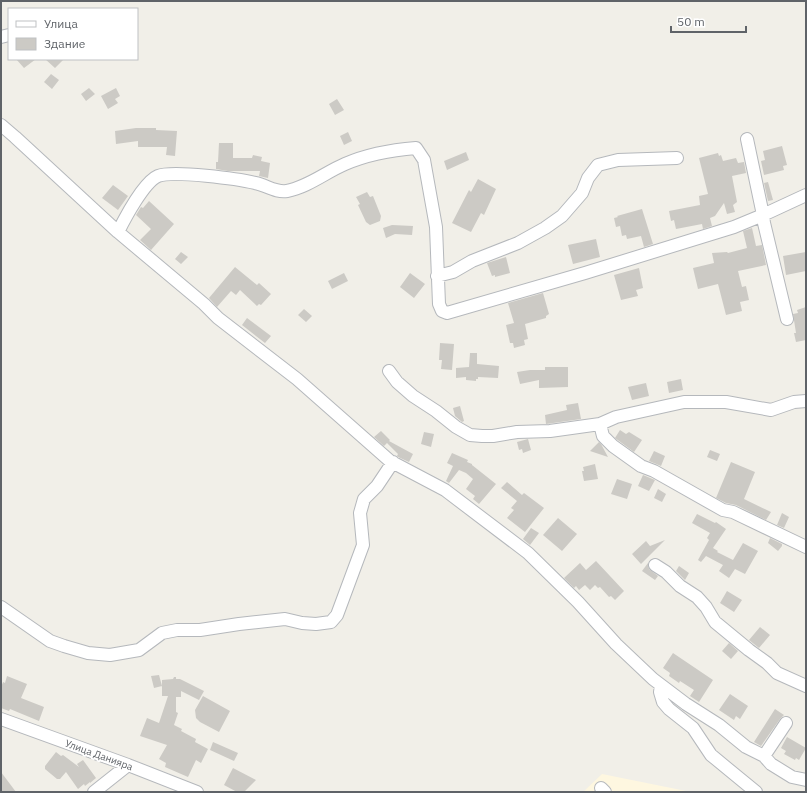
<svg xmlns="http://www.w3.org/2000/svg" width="807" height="793" font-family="'IBM Plex Sans',sans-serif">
	<rect width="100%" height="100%" fill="#f1efe8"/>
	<path fill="#fef7e0" d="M602,774L691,792H583Z"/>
	<path fill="#cccac5" d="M16,59H36L24,68Z
		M45,59H64L55,68Z
		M51,74L59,80L52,89L44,82Z
		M89,88L95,94L86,101L81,94Z
		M116,88L120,96L115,99L118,103L108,109L101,96Z
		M337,99L344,110L335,115L329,104Z
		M136,128H156V130L177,131L175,156L166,155L167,147H138V141L116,144L115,131Z
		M348,132L352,141L344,145L340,136Z
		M219,143H233V158H252L253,155L262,157L261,161L270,163L268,178L259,176L260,171H228L216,169V162H218Z
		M782,146L787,165L783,166L784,170L764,175L761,161L765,160L763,151Z
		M466,152L469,160L447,170L444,161Z
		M718,153L719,156L721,155L723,161L736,158L738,163L744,162L746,173L732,176L737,202L733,205L735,212L727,214L724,203L715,216L710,218L712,226L703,229L702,224L676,229L674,220L671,221L669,211L700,205L699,196L708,194L699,158Z
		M478,179L496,189L484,215L481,213L471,232L452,223L469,190L471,192Z
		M768,182L773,200L768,201L764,183Z
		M113,185L128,196L118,210L102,198Z
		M367,192L370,197L373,196L381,216L380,221L370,225L366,222L358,205L360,204L356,197Z
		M149,201L174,224L151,250L140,240L151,229L136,215L141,207L143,208Z
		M642,209L653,244L644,247L641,236L627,239L626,235L622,236L620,226L616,227L614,218L618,217L617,216Z
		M392,225L413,226L412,235L395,234L386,238L383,228Z
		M752,228L756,246L762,245L766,265L738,271L742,287L746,286L749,300L740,302L742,311L726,315L718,284L698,289L693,268L714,263L712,253L727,252L728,253L747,248L743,231Z
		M596,239L600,257L573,264L568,245Z
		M181,252L188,257L181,264L175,259Z
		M806,252V271L786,275L783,256Z
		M506,257L510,273L495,277V275L492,276L487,263Z
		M235,267L257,285L259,283L271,294L261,305L259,304L257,306L240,290L236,295L231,291L217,307L209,298Z
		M639,268L643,288L636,290L638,296L621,300L614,275Z
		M344,273L348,281L332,289L328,281Z
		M410,273L425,284L414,298L400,287Z
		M543,293L549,314L546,316V318L525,324L528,339L524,340L525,345L514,348L513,343H510L506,325L514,323L508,303Z
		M806,307V340L796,342L794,333H796L793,314L798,313L797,310Z
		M304,309L312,316L306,322L298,315Z
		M247,318L271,336L265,343L242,325Z
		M440,343L454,344L452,370L441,369L442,360H439Z
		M470,353H477V364L499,366L498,378L478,377V379H476V381L466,380V377L456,378V368L469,367Z
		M545,367H568V387L539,388V380L520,384L517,372L530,370H545Z
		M681,379L683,390L669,393L667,382Z
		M646,383L649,396L632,400L628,387Z
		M578,403L581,419L546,424L545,415L567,410L566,405Z
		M460,406L464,421L462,422L455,416L453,408Z
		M620,430L626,434L629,432L642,440L634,452L615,438Z
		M381,431L390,440L389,441L413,454L409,462L398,457L397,456L398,454L387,443L384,446L374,437Z
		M424,432L434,434L431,447L421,444Z
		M528,439L531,450L523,453L522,449L519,450L517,442Z
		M599,442L601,444L608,457L590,451Z
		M710,450L720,454L717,461L707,457Z
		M654,451L665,456L661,466L649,461Z
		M452,453L468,460L467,462L472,464V465L496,484L479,504L473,499L475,496L466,489L473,479L466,473L459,470L449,483L446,481L453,466L447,463Z
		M731,462L755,472L744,499L771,512L766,520L736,505L726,503L716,498Z
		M595,464L598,479L584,481L582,471H584L583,467Z
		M643,475L655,480L649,491L638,486Z
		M617,479L632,484L627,499L611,494Z
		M507,482L522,495L524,493L544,508L525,532L507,518L514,510L511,508L517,501L501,488Z
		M658,489L666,494L662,502L654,498Z
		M782,513L789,517L784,528L777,525Z
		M697,514L715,523L716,522L726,529L713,548L718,551L717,552L733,560L743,543L758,551L745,574L735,569L729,578L719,571L723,565L706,556L701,562L698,560L709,540L707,538L710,533L692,523Z
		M558,518L577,534L562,551L543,535Z
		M531,528L539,533L530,545L523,539Z
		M770,538L782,544V546L778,551L768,543Z
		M665,540L641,564L632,554L646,541L650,546Z
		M596,561L624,591L615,600L611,596L609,597L600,587L598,588L595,585L590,590L585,585L579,590L576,586L574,588L564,578L580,563L586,570Z
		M648,563L649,569L658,576L655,580L642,571Z
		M679,566L689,573L685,580L676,571Z
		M727,591L742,600L734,612L720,603Z
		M760,627L770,635L759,648L749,640Z
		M729,643L738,651L731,659L722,651Z
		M673,653L713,680L699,702L690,696L694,690L680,681L679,683L669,676L670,673L663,668Z
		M159,675L162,686L154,688L151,676Z
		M7,676L27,684L21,698L44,707L39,721L10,709L9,711L1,708V687L3,682L5,683Z
		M174,677H176V679H180L204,691L199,700L181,691V697H176V712L178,713L174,725L182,729L181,731L196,739L195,742L208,749L201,763L196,760L188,777L165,767L166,763L159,759L167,745L140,736L147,718L159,723L168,696H162V680L173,679Z
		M730,694L748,706L740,719L736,716L734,720L719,710Z
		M203,696L230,711L219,732L200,722L196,718L195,710Z
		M775,709L784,715L780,719L761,746L754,742Z
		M787,737L806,748L799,760L796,758L795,760L784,754L786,751L781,748Z
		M213,742L238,753L234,761L210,750Z
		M56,752L61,756L63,755L79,767L77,764L83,760L96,778L90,783V782L85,786L84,784L78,789L66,772L60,779H57L45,769V766Z
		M233,768L256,780L244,792H237L224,785Z
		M1,772L16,792H1Z"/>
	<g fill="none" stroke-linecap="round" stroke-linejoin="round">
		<g stroke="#b5b8bc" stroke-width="14">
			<path id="street" d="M1,37L9,35
				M1,125L15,137L118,232L204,304L218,318L297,379L390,461L445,490L528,553L578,602L616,644L653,679L686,704L719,725L746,747L764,756L771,764L792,777L806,780
				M747,139L763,215L764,223L787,319
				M118,232C125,218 144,182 158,176C173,170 239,179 255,183C266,185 276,193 287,191C308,187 326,172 345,164C368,154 391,150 416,148L424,160L436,227L439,304L442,311L447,313L585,273L734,227L763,215L806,195
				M437,276L453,272L472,261L518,243L545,228L562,216L582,193L588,178L598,165L618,160L677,158
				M389,371L397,382L413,396L436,411L456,427L470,435L482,436H493L517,432L550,431L600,424L603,436L613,446L641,466L654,471L723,510L733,512L806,547
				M600,424L616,417L684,402H726L771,410L794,402L806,401
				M655,565L666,572L680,586L697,597L706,607L715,622L749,650L767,663L777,673L806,686
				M1,607L50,641L64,646L88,653L110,655L139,650L162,633L177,630H200L239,624L285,619L302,623L316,624L331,622L337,615L363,545L360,513L364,499L377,486L393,462
				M661,685L660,692L663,702L669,709L693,728L711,755L756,792
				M1,719L128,765L197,792
				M764,756L786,723
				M601,788L605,792
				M94,792L128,765"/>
		</g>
		<use href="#street" stroke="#fff" stroke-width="12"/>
	</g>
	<g text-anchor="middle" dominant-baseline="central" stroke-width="3.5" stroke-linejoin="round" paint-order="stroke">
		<g font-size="10" fill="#5f6368" stroke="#fff">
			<text transform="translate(99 755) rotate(20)">Улица Данияра</text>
		</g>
	</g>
	<rect width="807" height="793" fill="none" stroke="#5f6368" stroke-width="4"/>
	<rect x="8" y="8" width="130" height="52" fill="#ffffff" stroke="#bfc1c3"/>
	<rect x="16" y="21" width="20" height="6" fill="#ffffff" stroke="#bfc1c3"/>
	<text x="44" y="28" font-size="12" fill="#5f6368">Улица</text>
	<rect x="16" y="38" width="20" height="12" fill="#cccac5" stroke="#bfc1c3"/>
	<text x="44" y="48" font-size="12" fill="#5f6368">Здание</text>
	<path d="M671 26v6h75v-6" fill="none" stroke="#5f6368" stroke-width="2"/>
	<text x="677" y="26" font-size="12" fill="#5f6368" stroke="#ffffff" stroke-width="3" paint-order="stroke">50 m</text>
</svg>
